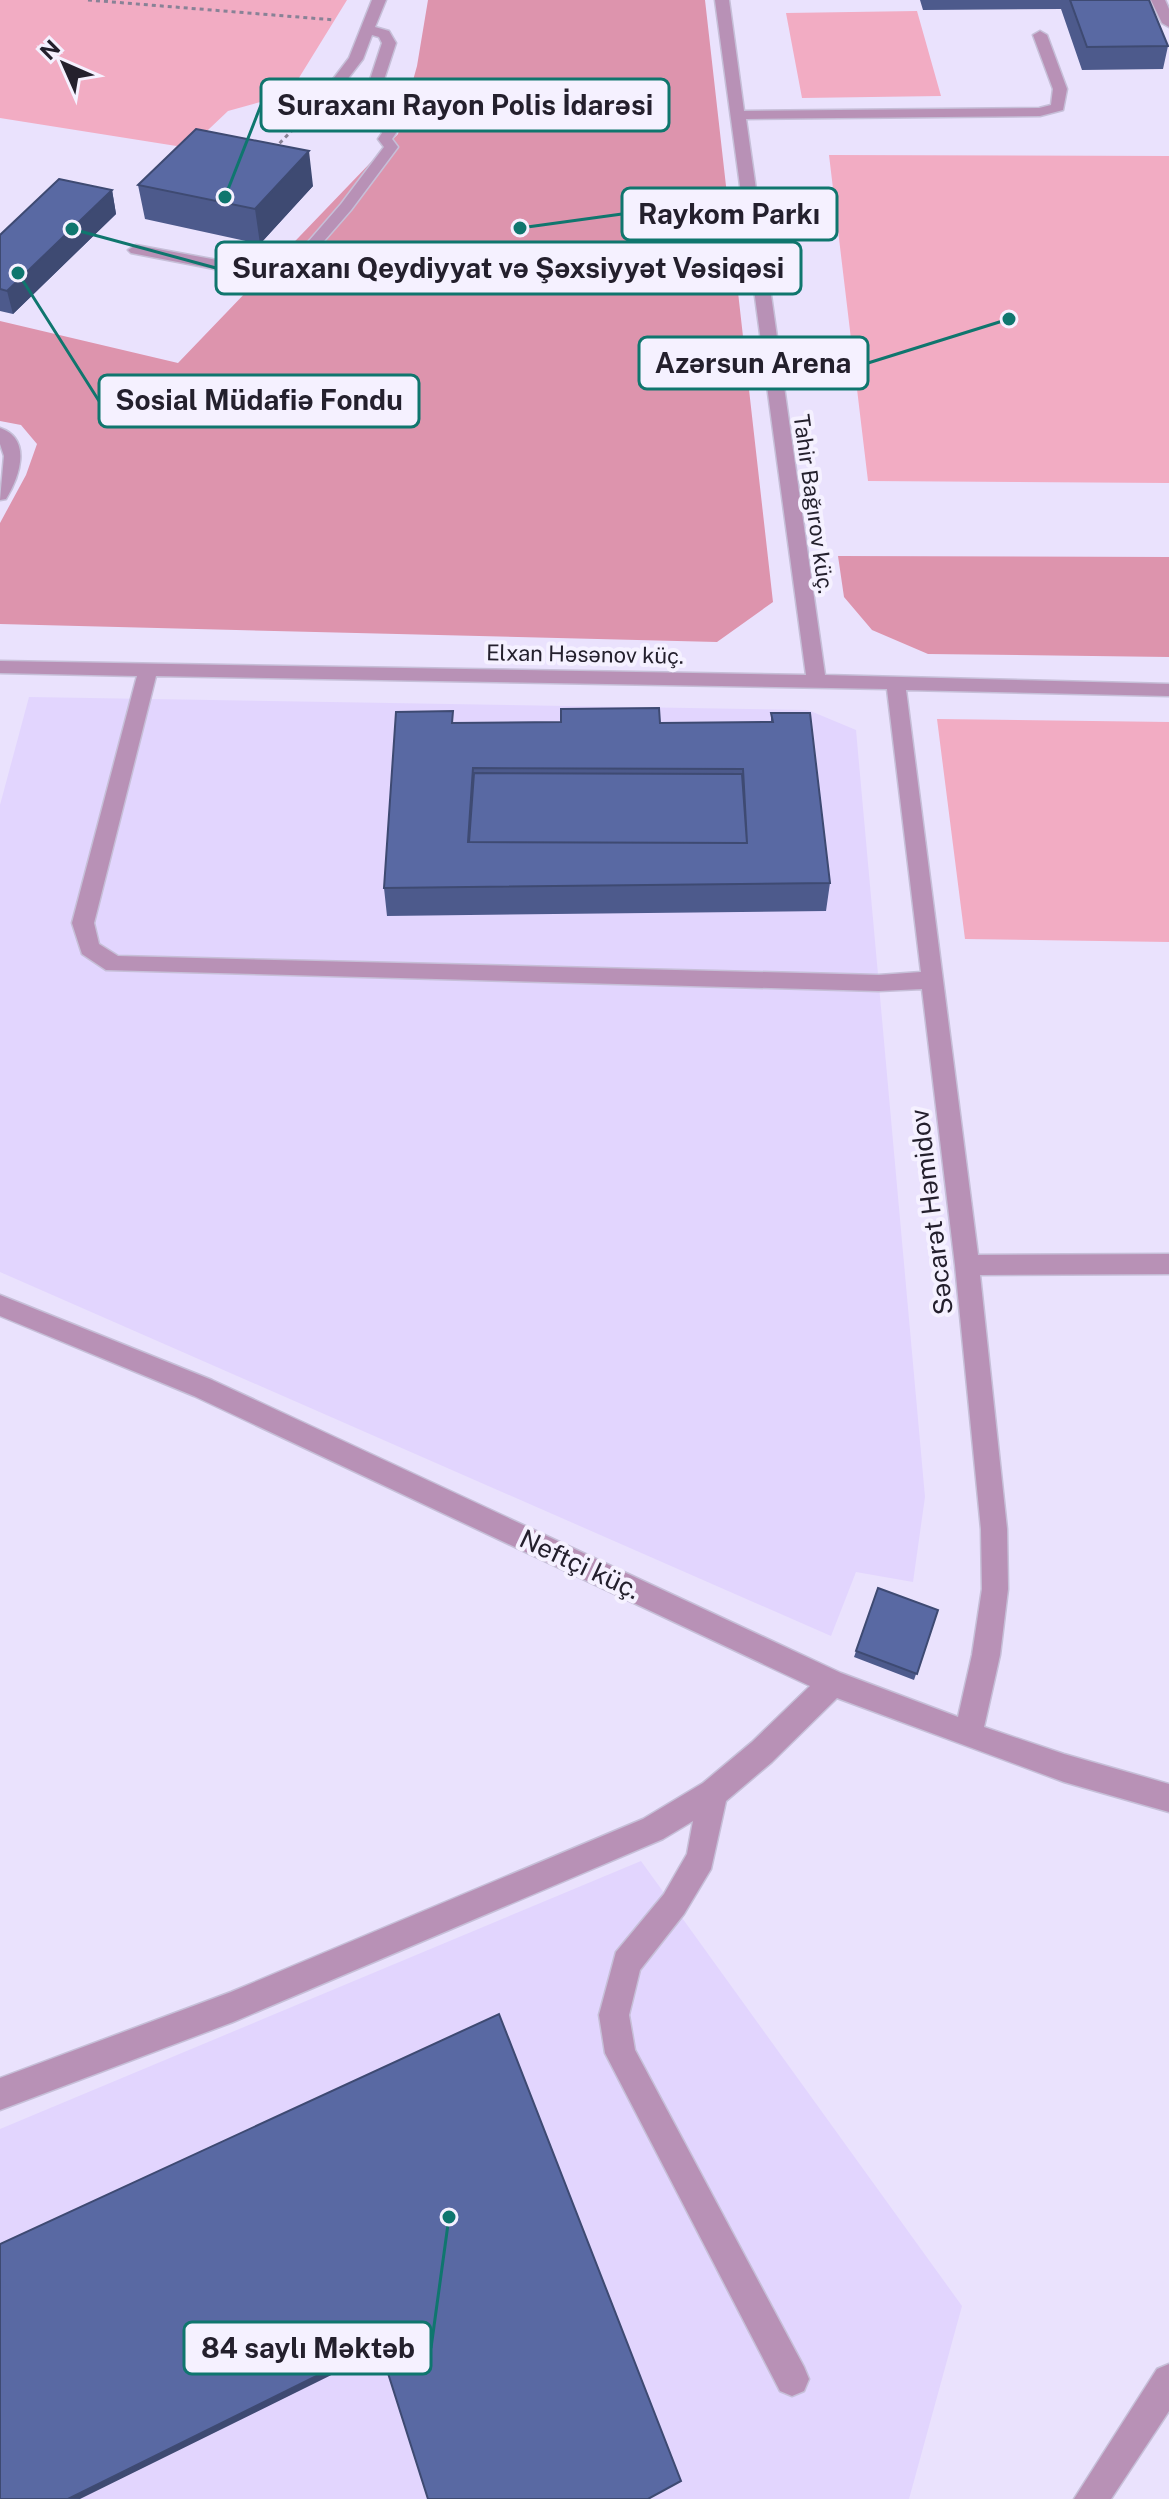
<svg xmlns="http://www.w3.org/2000/svg" width="1169" height="2499" font-family="'Public Sans',sans-serif">
	<rect width="100%" height="100%" fill="#eae2fd"/>
	<path fill="#e2d5fe" d="M29,697L808,710L856,730L925,1497L913,1582L856,1572L831,1636L0,1272V805Z
		M641,1861L962,2306L909,2499H0V2129Z"/>
	<path fill="#f2acc3" d="M0,0H347L289,94L228,111L189,148L0,118Z
		M917,11L941,96L802,98L786,13Z
		M829,155L1169,156V483L868,481Z
		M937,719L1169,722V942L965,939Z"/>
	<path fill="#dd94ad" d="M428,0H705L773,602L717,642L0,624V523L26,475L37,444L21,425L0,421V321L178,363L398,134L417,66Z
		M838,556L1169,557V657L928,654L872,630L844,597Z"/>
	<g fill="none" stroke-linecap="round" stroke-linejoin="round">
		<g stroke="#c6bfd8" stroke-width="3">
			<path id="minor" d="M372,0H386L375,27L389,31L396,43L377,101L392,114L396,133L392,139L398,147L351,210L298,271L278,279H266L131,253L128,250L136,245L266,269L288,265L341,204L384,147L378,139L382,133L378,116L370,112L363,101L382,43L379,37L372,35L363,59L333,98L321,95L349,58Z
				M715,0H729L744,111L1039,108L1051,105L1053,89L1033,35L1040,31L1047,35L1067,89L1063,110L1040,116L746,119L825,675L1169,684V696L906,690L978,1255L1169,1254V1274L980,1275L1007,1529L1008,1589L1000,1655L984,1727L1064,1754L1169,1784V1812L1064,1782L837,1698L772,1762L726,1801L711,1869L684,1914L640,1970L629,2015L635,2050L804,2367L809,2379L804,2391L792,2396L780,2391L605,2053L599,2015L616,1952L664,1894L687,1854L693,1821L663,1839L233,2022L0,2110V2078L231,1992L643,1819L703,1783L752,1742L810,1686L194,1396L0,1316V1295L212,1380L841,1673L958,1717L972,1655L982,1589L981,1529L955,1265L922,989L879,991L106,970L82,954L72,923L137,676L0,673V661L806,675ZM156,676L887,689L921,972L879,975L118,956L99,944L94,923Z
				M1151,0H1165L1169,9V27L1162,23Z
				M0,428C33,439 19,478 6,499L0,500L4,456L0,444Z
				M1169,2364V2411L1111,2499H1074L1157,2369Z"/>
		</g>
		<path stroke="#888296" stroke-width="3" stroke-dasharray="4 4" stroke-linecap="butt" d="M88,0L335,20
			M274,149L306,116"/>
		<use href="#minor" fill="#b891b6" fill-rule="evenodd"/>
	</g>
	<path fill="#4d5a8c" d="M920,0H1149L1168,46L1163,69L1082,70L1061,9L923,10Z
		M138,185L313,186L260,244L145,219Z
		M112,190L116,214L13,314L0,311V235Z
		M771,713L830,883L826,911L387,916L384,888L454,723L771,722Z
		M878,1588L938,1610L914,1680L854,1657Z"/>
	<path fill="#3e4a72" d="M309,151L313,186L260,244L255,209Z
		M112,190L116,214L13,314L7,291Z
		M379,2345L384,2349L80,2499H68Z"/>
	<path fill="#5969a3" stroke="#3e4a72" stroke-width="2" fill-rule="evenodd" d="M1070,0H1149L1168,46L1087,47Z
		M196,129L309,151L255,209L138,185Z
		M59,179L112,190L7,291L0,289V235Z
		M659,708L660,723L773,722L771,713H810L830,883L384,888L396,712L453,711L452,723L561,722V709ZM473,768L743,769L747,843L468,842Z
		M474,773L742,774L747,843L469,842Z
		M878,1588L938,1610L917,1674L856,1651Z
		M499,2014L681,2481L648,2499H428L379,2345L68,2499H0V2244Z"/>
	<g text-anchor="middle" dominant-baseline="central" stroke-width="8" stroke-linejoin="round" paint-order="stroke">
		<g font-size="22" fill="#24202d" stroke="#f5f1ff">
			<text transform="translate(814 504) rotate(82)">Tahir Bağırov küç.</text>
			<text transform="translate(585 654) rotate(1)">Elxan Həsənov küç.</text>
		</g>
		<g font-size="26" fill="#24202d" stroke="#f5f1ff">
			<text transform="translate(931 1212) rotate(-97)">Səcarət Həmidov</text>
			<text transform="translate(580 1564) rotate(25)">Neftçi küç.</text>
		</g>
	</g>
	<path fill="none" stroke="#0f766e" stroke-width="3" d="M225 197L261 105M520 228L622 214M72 229L216 268M1009 319L868 363M18 273L99 401M449 2217L431 2348"/>
	<g fill="#0f766e" stroke="#f5f1ff" stroke-width="3">
		<circle cx="225" cy="197" r="8"/>
		<circle cx="520" cy="228" r="8"/>
		<circle cx="72" cy="229" r="8"/>
		<circle cx="1009" cy="319" r="8"/>
		<circle cx="18" cy="273" r="8"/>
		<circle cx="449" cy="2217" r="8"/>
	</g>
	<g fill="#f5f1ff" stroke="#0f766e" stroke-width="3">
		<rect x="261" y="79" width="408" height="52" rx="8"/>
		<rect x="622" y="188" width="215" height="52" rx="8"/>
		<rect x="216" y="242" width="585" height="52" rx="8"/>
		<rect x="639" y="337" width="229" height="52" rx="8"/>
		<rect x="99" y="375" width="320" height="52" rx="8"/>
		<rect x="184" y="2322" width="247" height="52" rx="8"/>
	</g>
	<g font-size="28" text-anchor="middle" font-weight="bold" fill="#24202d">
		<text x="465" y="115">Suraxanı Rayon Polis İdarəsi</text>
		<text x="729" y="224">Raykom Parkı</text>
		<text x="508" y="278">Suraxanı Qeydiyyat və Şəxsiyyət Vəsiqəsi</text>
		<text x="753" y="373">Azərsun Arena</text>
		<text x="259" y="410">Sosial Müdafiə Fondu</text>
		<text x="308" y="2358">84 saylı Məktəb</text>
	</g>
	<g transform="translate(64 64) rotate(315)" stroke="#f5f1ff" stroke-width="6" paint-order="stroke">
	<path d="M0-6L14 30L0 20L-14 30Z" fill="#24202d"/>
	<text y="-12" font-size="22" font-weight="bold" text-anchor="middle" fill="#24202d">N</text>
	</g>
</svg>
